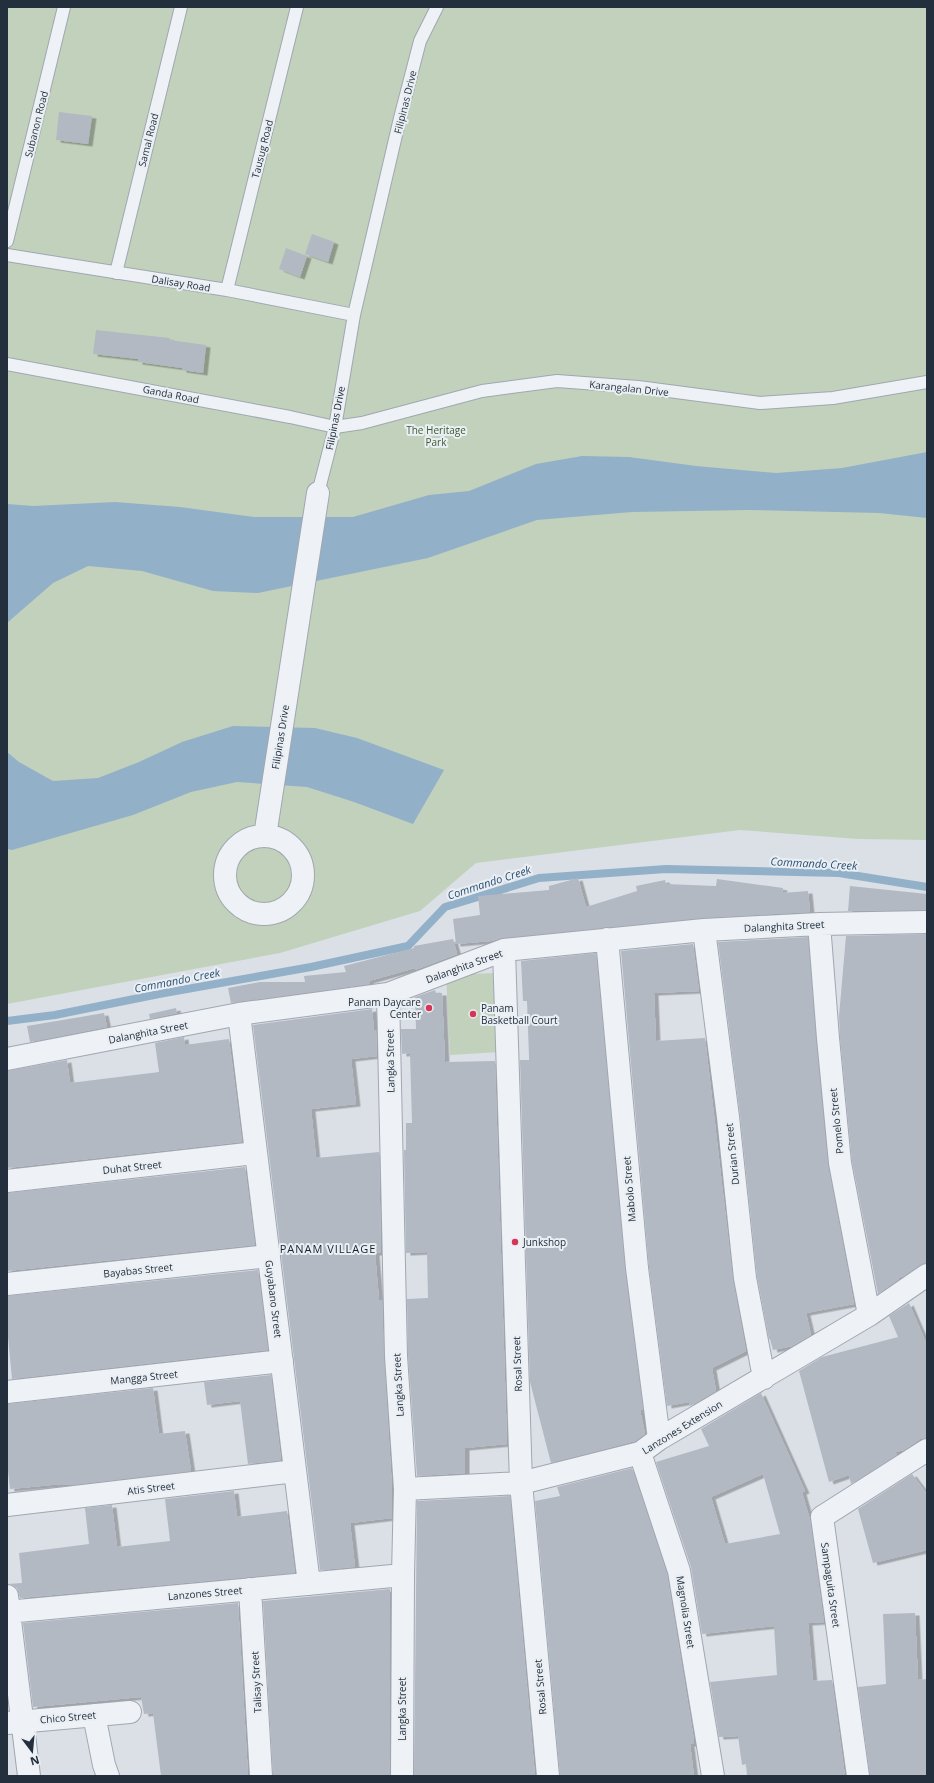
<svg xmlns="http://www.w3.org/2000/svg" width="934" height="1783" font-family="'Open Sans',sans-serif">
	<defs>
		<filter id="shadow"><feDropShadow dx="4.5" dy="2.5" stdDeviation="0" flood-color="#0004"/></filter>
	</defs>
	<rect width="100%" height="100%" fill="#dbe0e7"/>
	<path fill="#c2d1bc" d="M7,7H927V840L858,839L740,830L476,863L420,911L280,953L7,1004Z
		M495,973L500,1052L450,1055L446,975Z"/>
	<path fill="#93b0c9" d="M927,452V518L879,513L749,510L632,512L537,520L428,558L258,593L213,591L142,571L88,566L53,583L7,623V504L33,506L115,502L180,507L254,517H353L429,495L469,491L536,464L582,456L629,457L696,466L776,473L842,468Z
		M233,726L315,728L357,738L444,770L413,824L354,802L307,787L237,782L191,792L133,815L12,850L7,849V752L19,762L53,781L98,778L139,762L182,742Z"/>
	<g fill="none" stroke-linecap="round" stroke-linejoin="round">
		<path stroke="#93b0c9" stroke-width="8" d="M7,1021L55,1015L159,994L311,967L408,946L445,907L539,878L666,869L839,873L927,887"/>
	</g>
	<path fill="#b2b9c3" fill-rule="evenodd" filter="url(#shadow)" d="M59,112L92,116L88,144L56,140Z
		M312,234L334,242L328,262L305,254Z
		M286,248L307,256L300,277L279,269Z
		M96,330L170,338L169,340L206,345L203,373L182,370V368L138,362V359L93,354Z
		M578,878L586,907L637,891L636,886L665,880L666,884L716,886L717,879L783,888L782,893L808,891L810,912L703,918L503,938L491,941L456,944L453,919L480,915L478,896L549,890V886Z
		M850,886L927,894V910L848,911Z
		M927,934V1263L920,1265L904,1276L898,1278L899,1279L878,1294L852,1161L840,1037L839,1016L846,936Z
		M808,937L828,1164L854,1304L806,1313L811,1335L792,1346L773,1350L770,1339H769L757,1276L740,1115L718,942Z
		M453,939L457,954L415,970V968L369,981L370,984L231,1003L228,988L260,982H305L304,976L346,972L344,966L414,948V946Z
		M693,944L699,991L654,993L656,1041L705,1038L733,1279L746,1351L712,1368L716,1391L690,1406L689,1402L667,1406L649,1267L621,951Z
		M596,953L625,1269L643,1410H640L645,1434L635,1441L551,1463L530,1382L520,1060H529V1057L527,1001H523L521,961Z
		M435,990L436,993H442L445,1062L495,1061L507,1444L465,1448V1473L417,1476L408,1355L407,1299L428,1298L427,1252L406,1253L404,1150H406V1123H412L410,1053L402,1054L401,1029H416L415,997Z
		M176,1008L177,1013L150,1019L149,1014Z
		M372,1009L374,1030H376L377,1056L351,1059L356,1104L311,1109L316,1158L379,1152L381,1253H375L379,1300H382L384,1356L392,1489V1518L350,1523L355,1567L320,1570L253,1025Z
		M104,1013L107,1027L30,1042L27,1026Z
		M184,1037L185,1045L229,1039L242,1142L7,1168V1071L67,1060L70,1083L159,1072L155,1043Z
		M245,1167L255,1245L7,1271V1193Z
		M258,1270L268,1350L12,1379L8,1337H7V1296Z
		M909,1303L927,1345V1438L920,1439L904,1450L895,1452L897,1455L851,1484L849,1475L829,1482L799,1371L822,1357L898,1337L889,1316Z
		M271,1375L281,1460L248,1464L240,1401L207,1405L204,1382Z
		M153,1388L159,1434L185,1431L191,1471L72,1485L62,1484L10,1489L7,1462V1404Z
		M761,1393L805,1491L802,1492L810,1520L824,1622L808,1623L813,1681L832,1680L845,1776H747L746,1764L742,1765L738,1736L719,1737L710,1682L777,1675L774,1626L702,1634L691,1567L656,1462L709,1446L701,1429ZM763,1474L780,1534L725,1544L711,1497Z
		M632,1468L667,1574L694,1740V1744H690L694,1776H560L535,1501L560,1496L557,1487Z
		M912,1474L927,1494V1550L873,1563L858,1509Z
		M234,1491L237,1517L287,1511L295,1573L20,1598L17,1588L12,1585L7,1584L22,1583L19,1553L89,1544L85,1508L112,1505L117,1547L170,1541L165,1499Z
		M510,1496L535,1776H414L417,1501Z
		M390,1589V1776H273L263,1601Z
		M238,1603L248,1776H161L153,1713L144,1714L141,1697L33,1707L23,1623Z
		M915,1613L918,1680L927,1679V1776H870L858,1687L886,1684L883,1614Z"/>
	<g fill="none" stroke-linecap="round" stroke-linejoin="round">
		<g stroke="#a0a7b1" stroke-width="14">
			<path id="service" d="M7,241L64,7
				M7,255L227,290L354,315
				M116,273L181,7
				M227,290L297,7
				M7,364L290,417L335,427L362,423L482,391L557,381L638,387L760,403L833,398L927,382
				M318,493L335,427L354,315L400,118L420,41L437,7"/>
		</g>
		<g stroke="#a0a7b1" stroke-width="24">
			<path id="minor" d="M265,836L318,493
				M225 875a39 39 0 1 1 78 0a39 39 0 1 1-78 0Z
				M819,924L828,1038L840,1163L869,1315
				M704,930L728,1117L745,1278L764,1378
				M607,939L637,1268L659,1439
				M504,950L521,1483L548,1776
				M388,994L396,1356L405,1489L403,1575L402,1776
				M239,1014L309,1584
				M7,1059L239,1014L388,994L504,950L704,930L819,924L927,922
				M7,1181L256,1153
				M7,1284L269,1256
				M7,1392L282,1361
				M640,1453L679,1571L713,1776
				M405,1489L521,1483L640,1453L659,1439L869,1315L927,1275
				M7,1505L295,1471
				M250,1589L261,1776
				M7,1596L29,1776
				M7,1612L403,1575
				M94,1715L104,1765L108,1776
				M7,1723L130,1712
				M858,1776L822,1517L927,1450"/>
		</g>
		<use href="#service" stroke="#eef1f5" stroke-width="12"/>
		<use href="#minor" stroke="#eef1f5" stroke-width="22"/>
	</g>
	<g fill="#d53657" stroke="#eaeff4" stroke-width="1.5">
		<circle cx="429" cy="1008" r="4"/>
		<circle cx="473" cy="1014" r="4"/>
		<circle cx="515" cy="1242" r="4"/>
	</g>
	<g text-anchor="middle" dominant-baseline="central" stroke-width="4" stroke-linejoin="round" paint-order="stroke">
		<g font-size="10" fill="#242f3d" stroke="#eaeff4">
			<text transform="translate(405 102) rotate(-76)">Filipinas Drive</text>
			<text transform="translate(36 124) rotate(-76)">Subanon Road</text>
			<text transform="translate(148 140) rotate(-76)">Samal Road</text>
			<text transform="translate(262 149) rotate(-76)">Tausug Road</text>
			<text transform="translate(181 283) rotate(9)">Dalisay Road</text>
			<text transform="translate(629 388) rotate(6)">Karangalan Drive</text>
			<text transform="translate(171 394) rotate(11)">Ganda Road</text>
			<text transform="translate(335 418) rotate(-79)">Filipinas Drive</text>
			<text transform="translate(280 737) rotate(-81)">Filipinas Drive</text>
			<text transform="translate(784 926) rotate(-3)">Dalanghita Street</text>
			<text transform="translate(464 966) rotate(-20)">Dalanghita Street</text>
			<text transform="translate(148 1032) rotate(-11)">Dalanghita Street</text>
			<text transform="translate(390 1061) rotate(-91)">Langka Street</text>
			<text transform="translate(836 1121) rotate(-96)">Pomelo Street</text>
			<text transform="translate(732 1154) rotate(-96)">Durian Street</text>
			<text transform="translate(132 1167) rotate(-6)">Duhat Street</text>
			<text transform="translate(629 1189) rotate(-95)">Mabolo Street</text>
			<text transform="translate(138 1270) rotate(-6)">Bayabas Street</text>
			<text transform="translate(274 1299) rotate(83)">Guyabano Street</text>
			<text transform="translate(517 1364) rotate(-92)">Rosal Street</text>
			<text transform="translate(144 1377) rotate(-6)">Mangga Street</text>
			<text transform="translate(398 1385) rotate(-93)">Langka Street</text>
			<text transform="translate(682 1427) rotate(-32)">Lanzones Extension</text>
			<text transform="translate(151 1488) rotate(-7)">Atis Street</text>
			<text transform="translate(831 1585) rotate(82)">Sampaguita Street</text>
			<text transform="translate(205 1593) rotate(-5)">Lanzones Street</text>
			<text transform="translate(686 1612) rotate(81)">Magnolia Street</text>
			<text transform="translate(256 1682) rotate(-93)">Talisay Street</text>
			<text transform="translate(540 1687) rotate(-95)">Rosal Street</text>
			<text transform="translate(402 1709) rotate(-90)">Langka Street</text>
			<text transform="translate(68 1717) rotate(-5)">Chico Street</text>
		</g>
		<g font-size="10" fill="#3b5a31" stroke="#eaeff4">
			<text x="436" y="430">The Heritage<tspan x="436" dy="12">Park</tspan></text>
		</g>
		<g font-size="10" fill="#242f3d" stroke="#eaeff4" text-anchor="start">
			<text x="421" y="1002" text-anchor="end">Panam Daycare<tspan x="421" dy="12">Center</tspan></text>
			<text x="481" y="1008">Panam<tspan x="481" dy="12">Basketball Court</tspan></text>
			<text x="523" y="1242">Junkshop</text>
		</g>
		<g font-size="11" font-style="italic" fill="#2c5073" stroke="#eaeff4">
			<text transform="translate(814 863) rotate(3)">Commando Creek</text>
			<text transform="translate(489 882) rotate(-18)">Commando Creek</text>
			<text transform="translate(177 980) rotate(-11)">Commando Creek</text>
		</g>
		<g font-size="11" letter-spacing="1" fill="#17202e" stroke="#eaeff4">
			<text x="328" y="1248">PANAM VILLAGE</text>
		</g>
	</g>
	<rect width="934" height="1783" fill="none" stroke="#242f3d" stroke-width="16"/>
	<g transform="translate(32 1751) rotate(164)" stroke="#eaeff4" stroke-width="3" paint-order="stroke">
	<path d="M0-3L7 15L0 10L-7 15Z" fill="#242f3d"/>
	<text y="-6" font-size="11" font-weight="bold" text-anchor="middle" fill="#242f3d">N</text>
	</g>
</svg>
